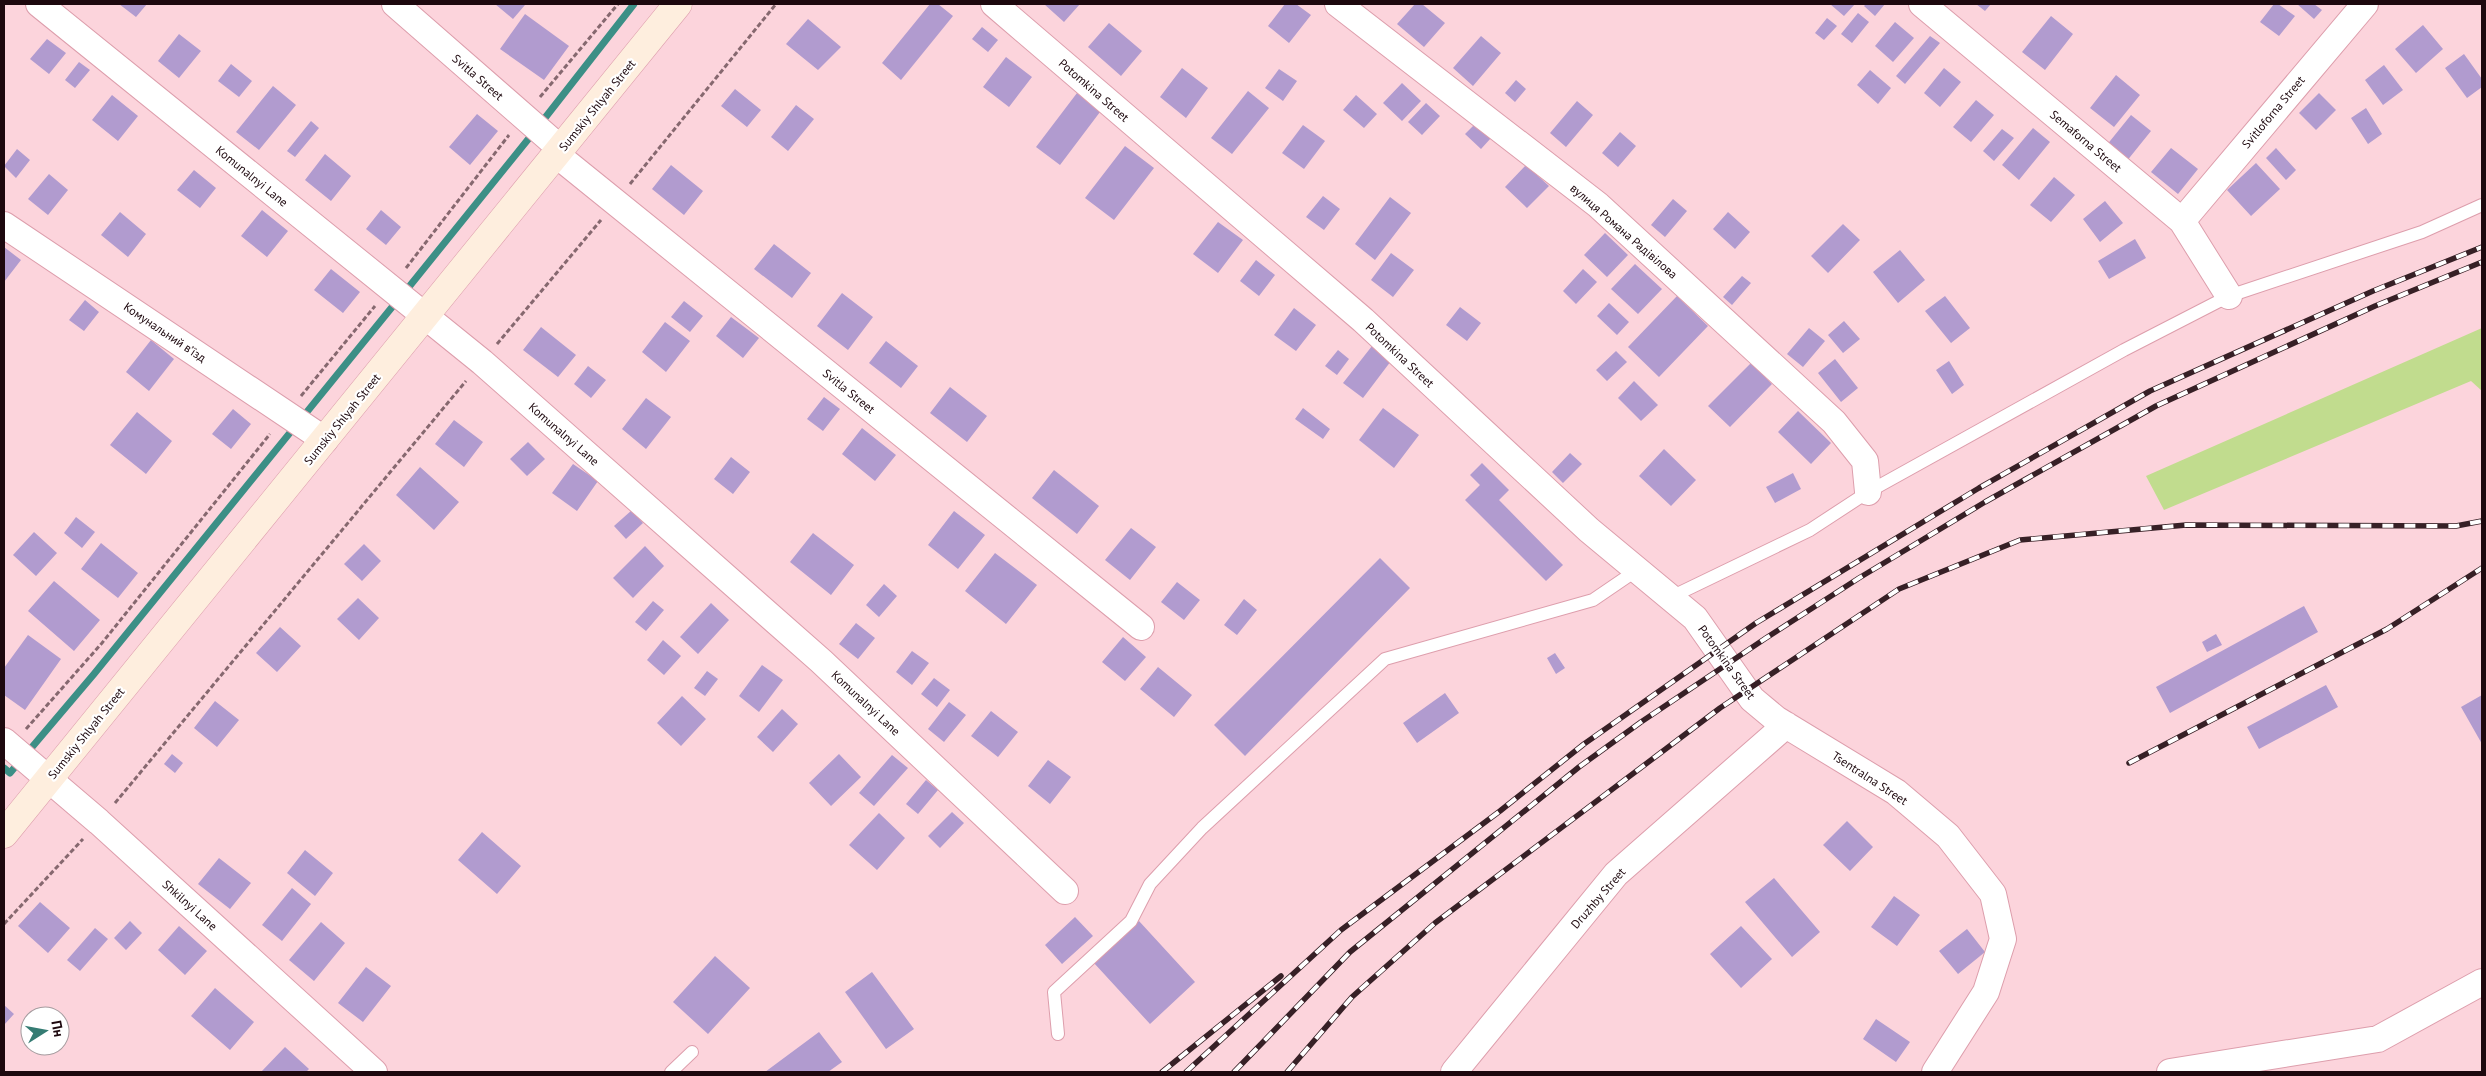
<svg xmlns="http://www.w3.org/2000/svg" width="2486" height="1076" font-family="'PT Sans',sans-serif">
	<rect width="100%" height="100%" fill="#fcd4dc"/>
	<path fill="#c1dc8e" d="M2482,328V391L2471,381L2164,510L2146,476Z"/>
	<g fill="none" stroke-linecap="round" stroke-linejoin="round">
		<path stroke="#3c8f86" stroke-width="7" d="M541,123L634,4
			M404,293L534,132
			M27,753L94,674L397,301
			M4,768L10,773L20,761"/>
	</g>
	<path fill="#b19bcf" d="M119,4H147L136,17Z
		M495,4H524L525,5L513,19Z
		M930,4H938L953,16L901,80L882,63Z
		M1044,4H1080L1064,22Z
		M1285,4H1296L1311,15L1289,43L1268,26Z
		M1415,4H1422L1445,23L1424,47L1397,24Z
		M1830,4H1855L1844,16Z
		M1866,4H1885L1875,16L1864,6Z
		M1976,4H1991L1985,11Z
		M2274,4H2278L2295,16L2279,36L2260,22Z
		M2297,4H2314L2322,10L2314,19Z
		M1858,13L1869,22L1852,43L1841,34Z
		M525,14L569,46L544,80L500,49Z
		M2051,16L2073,34L2045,70L2022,52Z
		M1827,18L1837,26L1824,40L1815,33Z
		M808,19L841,47L818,70L786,44Z
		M1895,22L1914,38L1893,62L1875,46Z
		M1109,23L1142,51L1121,76L1088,47Z
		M2423,25L2443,49L2416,73L2395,49Z
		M982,27L998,40L988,52L972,39Z
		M179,34L201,51L179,78L158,61Z
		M1481,36L1501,53L1473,86L1453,68Z
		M1930,36L1940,43L1905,84L1896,76Z
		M47,39L66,53L49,74L30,59Z
		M2464,54L2482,79V87L2467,98L2445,68Z
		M1006,57L1032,77L1009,107L983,87Z
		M79,62L90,70L75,88L65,80Z
		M231,64L252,81L239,97L218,81Z
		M2384,65L2403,90L2383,105L2365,80Z
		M1182,68L1208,88L1186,118L1160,97Z
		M1944,68L1961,82L1940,107L1924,93Z
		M1279,69L1297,81L1283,101L1265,88Z
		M1870,70L1891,88L1878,104L1857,85Z
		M2116,75L2140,95L2114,127L2090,108Z
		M1516,80L1526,89L1515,102L1505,93Z
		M1402,83L1421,101L1402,121L1383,103Z
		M273,86L296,105L259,150L236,132Z
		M735,89L761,110L747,127L721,106Z
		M1248,91L1269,108L1232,154L1211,138Z
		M1077,93L1100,112L1060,165L1036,147Z
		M2319,93L2336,110L2316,130L2299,113Z
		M112,95L138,116L118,141L92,120Z
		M1356,95L1377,114L1364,128L1343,110Z
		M1976,100L1994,115L1971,142L1953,127Z
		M1577,101L1593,115L1566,147L1550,133Z
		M1426,103L1440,116L1422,135L1408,122Z
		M796,105L814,119L788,151L771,137Z
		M2366,108L2382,134L2368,144L2351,118Z
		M477,114L498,131L470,165L449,147Z
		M2131,115L2151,131L2126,162L2106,146Z
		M311,121L319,128L295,157L287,151Z
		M1476,123L1491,138L1481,149L1465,134Z
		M1303,125L1325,141L1304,169L1282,153Z
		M2033,128L2050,142L2019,180L2002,165Z
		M2002,129L2014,138L1994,161L1983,151Z
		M1620,132L1636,146L1618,167L1602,153Z
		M1125,146L1154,168L1114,220L1085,198Z
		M2171,148L2198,169L2178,194L2151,172Z
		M2276,148L2296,170L2286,180L2266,158Z
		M17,149L30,160L16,178L4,166Z
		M325,154L351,176L331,201L305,180Z
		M2256,163L2280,189L2251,216L2227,190Z
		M671,165L703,191L684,215L652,189Z
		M1526,165L1549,186L1527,208L1505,187Z
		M194,170L216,188L200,208L177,190Z
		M49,174L68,190L48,215L28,199Z
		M2054,177L2075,195L2051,222L2030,205Z
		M1323,196L1340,209L1324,230L1306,217Z
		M1390,197L1411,213L1375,260L1355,244Z
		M1673,199L1687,211L1665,237L1651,225Z
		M2105,201L2123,223L2100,242L2083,219Z
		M262,210L288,231L267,257L241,236Z
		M381,210L401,227L386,245L366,229Z
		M120,212L146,234L128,257L101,235Z
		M1728,212L1750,232L1735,249L1713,229Z
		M1218,222L1243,240L1218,273L1193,254Z
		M1843,224L1860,240L1828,273L1811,256Z
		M1605,233L1628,255L1607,277L1584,255Z
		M2135,239L2146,258L2109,279L2098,261Z
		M774,244L811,273L792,298L754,269Z
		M4,247L21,260L4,282Z
		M1900,250L1925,280L1898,303L1873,272Z
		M1391,253L1414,270L1393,297L1371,280Z
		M1256,260L1275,275L1259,296L1240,281Z
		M1635,264L1662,289L1638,314L1611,289Z
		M331,269L360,292L343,313L314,290Z
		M1583,269L1597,282L1576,304L1563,291Z
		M1742,276L1751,283L1732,305L1723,297Z
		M842,293L873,317L848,350L817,326Z
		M1677,296L1708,326L1659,377L1628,347Z
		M1945,296L1970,328L1951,343L1925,311Z
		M85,300L99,312L84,331L69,320Z
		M684,301L703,316L690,332L671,317Z
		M1609,303L1629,322L1617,335L1597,316Z
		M1460,307L1481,323L1467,341L1446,325Z
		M1294,308L1316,325L1296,351L1274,335Z
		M731,317L759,338L743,358L716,336Z
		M1844,321L1860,339L1843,353L1828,335Z
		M665,322L690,341L666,372L642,352Z
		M541,327L576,355L558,377L523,350Z
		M1809,328L1825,341L1803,367L1787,354Z
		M151,340L174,359L149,391L126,372Z
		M886,341L918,366L901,388L869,363Z
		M1372,346L1391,361L1363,398L1343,383Z
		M1338,350L1349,359L1337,375L1325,366Z
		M1616,351L1627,362L1607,381L1596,370Z
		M1835,359L1858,388L1841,402L1818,373Z
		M1949,361L1964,385L1952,394L1936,370Z
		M1751,363L1772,384L1730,427L1708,406Z
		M588,366L606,380L591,398L574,384Z
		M1634,381L1658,405L1641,421L1618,398Z
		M950,387L987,416L967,442L930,413Z
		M824,397L840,409L823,431L807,419Z
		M646,398L671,417L646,449L622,429Z
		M1303,408L1330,429L1323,439L1295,419Z
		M1383,408L1419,435L1394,468L1359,440Z
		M233,409L251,424L231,449L212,434Z
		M1798,411L1831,443L1811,464L1778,432Z
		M137,412L172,441L146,474L110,445Z
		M454,420L483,442L464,467L435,444Z
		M862,428L896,455L875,481L842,454Z
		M528,442L545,459L527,476L510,459Z
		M1664,449L1696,480L1671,506L1639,476Z
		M1570,453L1582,464L1563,483L1552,472Z
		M731,457L750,472L733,494L714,479Z
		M1482,463L1509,490L1499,500L1563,565L1546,581L1465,500L1480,485L1470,475Z
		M573,464L598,481L577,511L552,493Z
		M420,467L459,502L434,530L396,495Z
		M1054,470L1099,506L1077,534L1032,498Z
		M1793,473L1801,489L1775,503L1766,487Z
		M632,510L643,523L626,539L614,526Z
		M954,511L985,535L958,569L928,545Z
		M76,517L95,532L82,548L64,533Z
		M1131,528L1156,547L1130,580L1105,560Z
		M34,532L57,553L36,576L13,555Z
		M813,533L854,565L831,595L790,562Z
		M101,543L138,573L118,598L81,569Z
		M364,544L381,561L362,581L344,564Z
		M645,546L664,566L633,598L613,578Z
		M995,553L1037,585L1006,624L965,591Z
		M1380,558L1410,588L1245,756L1214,725Z
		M54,581L100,620L74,651L28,611Z
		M1177,582L1200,600L1184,620L1161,602Z
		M884,584L897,596L879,617L866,605Z
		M358,598L379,618L359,640L337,619Z
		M1244,599L1257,610L1237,635L1224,625Z
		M653,601L664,610L646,631L635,622Z
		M711,603L729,620L698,654L680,637Z
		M2304,606L2318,632L2170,713L2156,687Z
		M856,623L875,638L858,659L839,644Z
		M280,627L301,646L277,672L256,653Z
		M2216,634L2222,645L2207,652L2202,642Z
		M28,635L61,659L25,710L4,695V668Z
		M1123,637L1146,657L1125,681L1102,662Z
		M663,640L681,656L664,675L647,660Z
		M912,651L929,663L912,685L896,672Z
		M1555,653L1565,668L1556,674L1547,658Z
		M762,665L783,680L759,712L739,696Z
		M1158,667L1192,695L1174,717L1140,689Z
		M707,671L718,679L705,696L694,688Z
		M934,678L950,690L937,707L921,694Z
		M2326,685L2338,707L2259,749L2247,727Z
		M1445,693L1459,713L1417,743L1403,723Z
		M2482,695V744L2461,707Z
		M682,696L706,719L681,746L657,723Z
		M215,701L239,720L217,747L194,728Z
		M949,702L966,715L944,742L928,729Z
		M782,709L798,724L773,752L757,737Z
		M991,711L1018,732L998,757L971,736Z
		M172,754L183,763L175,773L164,764Z
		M839,754L861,777L831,806L809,783Z
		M892,755L908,768L874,806L859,793Z
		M1048,760L1071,777L1050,804L1028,786Z
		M926,780L938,790L918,814L906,804Z
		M952,812L964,823L940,848L928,836Z
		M879,813L905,838L877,870L849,845Z
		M1847,821L1873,847L1850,871L1823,845Z
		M482,832L521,866L497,894L458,860Z
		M305,850L333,873L315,896L287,873Z
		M219,858L251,883L230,909L198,884Z
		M1774,878L1820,932L1792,957L1745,902Z
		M292,888L311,904L282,941L262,925Z
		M1894,896L1920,915L1897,946L1871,927Z
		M40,902L70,928L48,953L18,926Z
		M1075,917L1093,936L1062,964L1045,945Z
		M130,921L142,933L126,950L114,938Z
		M1139,921L1195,982L1150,1024L1094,963Z
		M321,922L345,943L314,981L289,960Z
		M179,926L207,951L185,975L158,950Z
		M1741,926L1772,959L1741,988L1710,954Z
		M95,928L108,939L80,971L67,960Z
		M1967,929L1985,952L1958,974L1939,951Z
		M715,956L750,988L708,1034L673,1002Z
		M366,967L391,986L363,1022L338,1003Z
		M872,972L914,1029L886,1049L845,992Z
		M215,988L254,1022L230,1050L191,1016Z
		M4,1005L14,1014L4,1025Z
		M1876,1019L1910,1042L1896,1062L1863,1039Z
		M819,1032L842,1062L828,1072H765Z
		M285,1047L309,1069L306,1072H261Z"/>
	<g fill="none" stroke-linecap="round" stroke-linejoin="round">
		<g stroke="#dd9eac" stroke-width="14">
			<path id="service" d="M1669,598L1810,530L1868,492L2124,350L2229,296L2422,232L2482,205
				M1058,1034L1054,992L1131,921L1150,884L1202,828L1385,659L1593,600L1637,570
				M671,1072L692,1052"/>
		</g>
		<g stroke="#dd9eac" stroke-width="28">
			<path id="minor" d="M39,4L482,362L821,661L1065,891
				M395,4L561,149
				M994,4L1363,320L1589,530L1695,618L1752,699L1776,719L1896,792L1948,836L1993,894L2003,939L1986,992L1935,1072
				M1338,4L1598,205L1834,422L1865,461L1868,492
				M1922,4L2182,221L2229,296
				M557,155L1141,627
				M2182,221L2365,4
				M4,225L325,440
				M4,741L99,822L374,1072
				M1454,1072L1616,874L1786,725
				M2170,1072L2378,1039L2482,982"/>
		</g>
		<g stroke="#dd9eac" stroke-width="29">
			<path id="secondary" d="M4,834L678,4"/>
		</g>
		<path stroke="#86686f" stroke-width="3" stroke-dasharray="5 2.5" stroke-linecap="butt" d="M540,97L618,4
			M630,184L776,4
			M406,268L509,135
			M497,344L601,220
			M301,396L375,306
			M26,729L102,643L270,434
			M115,803L466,381
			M4,924L83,839"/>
		<use href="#service" stroke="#fff" stroke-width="12"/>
		<use href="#minor" stroke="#fff" stroke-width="26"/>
		<use href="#secondary" stroke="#feeede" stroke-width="28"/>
		<g stroke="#372026" stroke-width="5.5">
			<path id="rail" d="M2129,763L2387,629L2482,568
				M1162,1072L1281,976
				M1186,1072L1341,930L1500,811L1584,744L1756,623L1979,488L2150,391L2373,291L2482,247
				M1234,1072L1350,952L1579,767L1641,722L1766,638L1859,578L1985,502L2156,406L2375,306L2482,262
				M1287,1072L1352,997L1435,923L1720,708L1899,589L2020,540L2186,525L2456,526L2482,521"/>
		</g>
		<use href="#rail" stroke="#fff" stroke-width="4" stroke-dasharray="11" stroke-linecap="butt"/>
	</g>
	<g text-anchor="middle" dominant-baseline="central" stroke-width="4.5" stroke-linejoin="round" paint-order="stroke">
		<g font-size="12" fill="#1d080e" stroke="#fff">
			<text transform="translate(478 77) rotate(41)">Svitla Street</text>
			<text transform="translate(1094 90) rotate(41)">Potomkina Street</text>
			<text transform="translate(597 105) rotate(-51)">Sumskiy Shlyah Street</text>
			<text transform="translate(2273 112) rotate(-50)">Svitloforna Street</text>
			<text transform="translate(2086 141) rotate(40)">Semaforna Street</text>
			<text transform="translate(252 176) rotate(39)">Komunalnyi Lane</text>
			<text transform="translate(1624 231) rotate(41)">вулиця Романа Радівілова</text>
			<text transform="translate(165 332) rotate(34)">Комунальний в’їзд</text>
			<text transform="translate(1400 355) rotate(43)">Potomkina Street</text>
			<text transform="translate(849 391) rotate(39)">Svitla Street</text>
			<text transform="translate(342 419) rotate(-51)">Sumskiy Shlyah Street</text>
			<text transform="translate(564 434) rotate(41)">Komunalnyi Lane</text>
			<text transform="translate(1727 662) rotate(54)">Potomkina Street</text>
			<text transform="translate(866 703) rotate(43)">Komunalnyi Lane</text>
			<text transform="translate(86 733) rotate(-51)">Sumskiy Shlyah Street</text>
			<text transform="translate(1870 778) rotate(33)">Tsentralna Street</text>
			<text transform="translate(1598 898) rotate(-49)">Druzhby Street</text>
			<text transform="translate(190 905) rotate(42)">Shkilnyi Lane</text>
		</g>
	</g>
	<rect width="2486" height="1076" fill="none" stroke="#1d080e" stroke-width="10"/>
	<g transform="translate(45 1031) rotate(79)"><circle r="24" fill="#ffffff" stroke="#a59c9f"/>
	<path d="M0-4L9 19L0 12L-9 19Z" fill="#357c73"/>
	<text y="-8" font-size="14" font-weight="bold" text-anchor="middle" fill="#1d080e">Пн</text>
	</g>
</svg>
